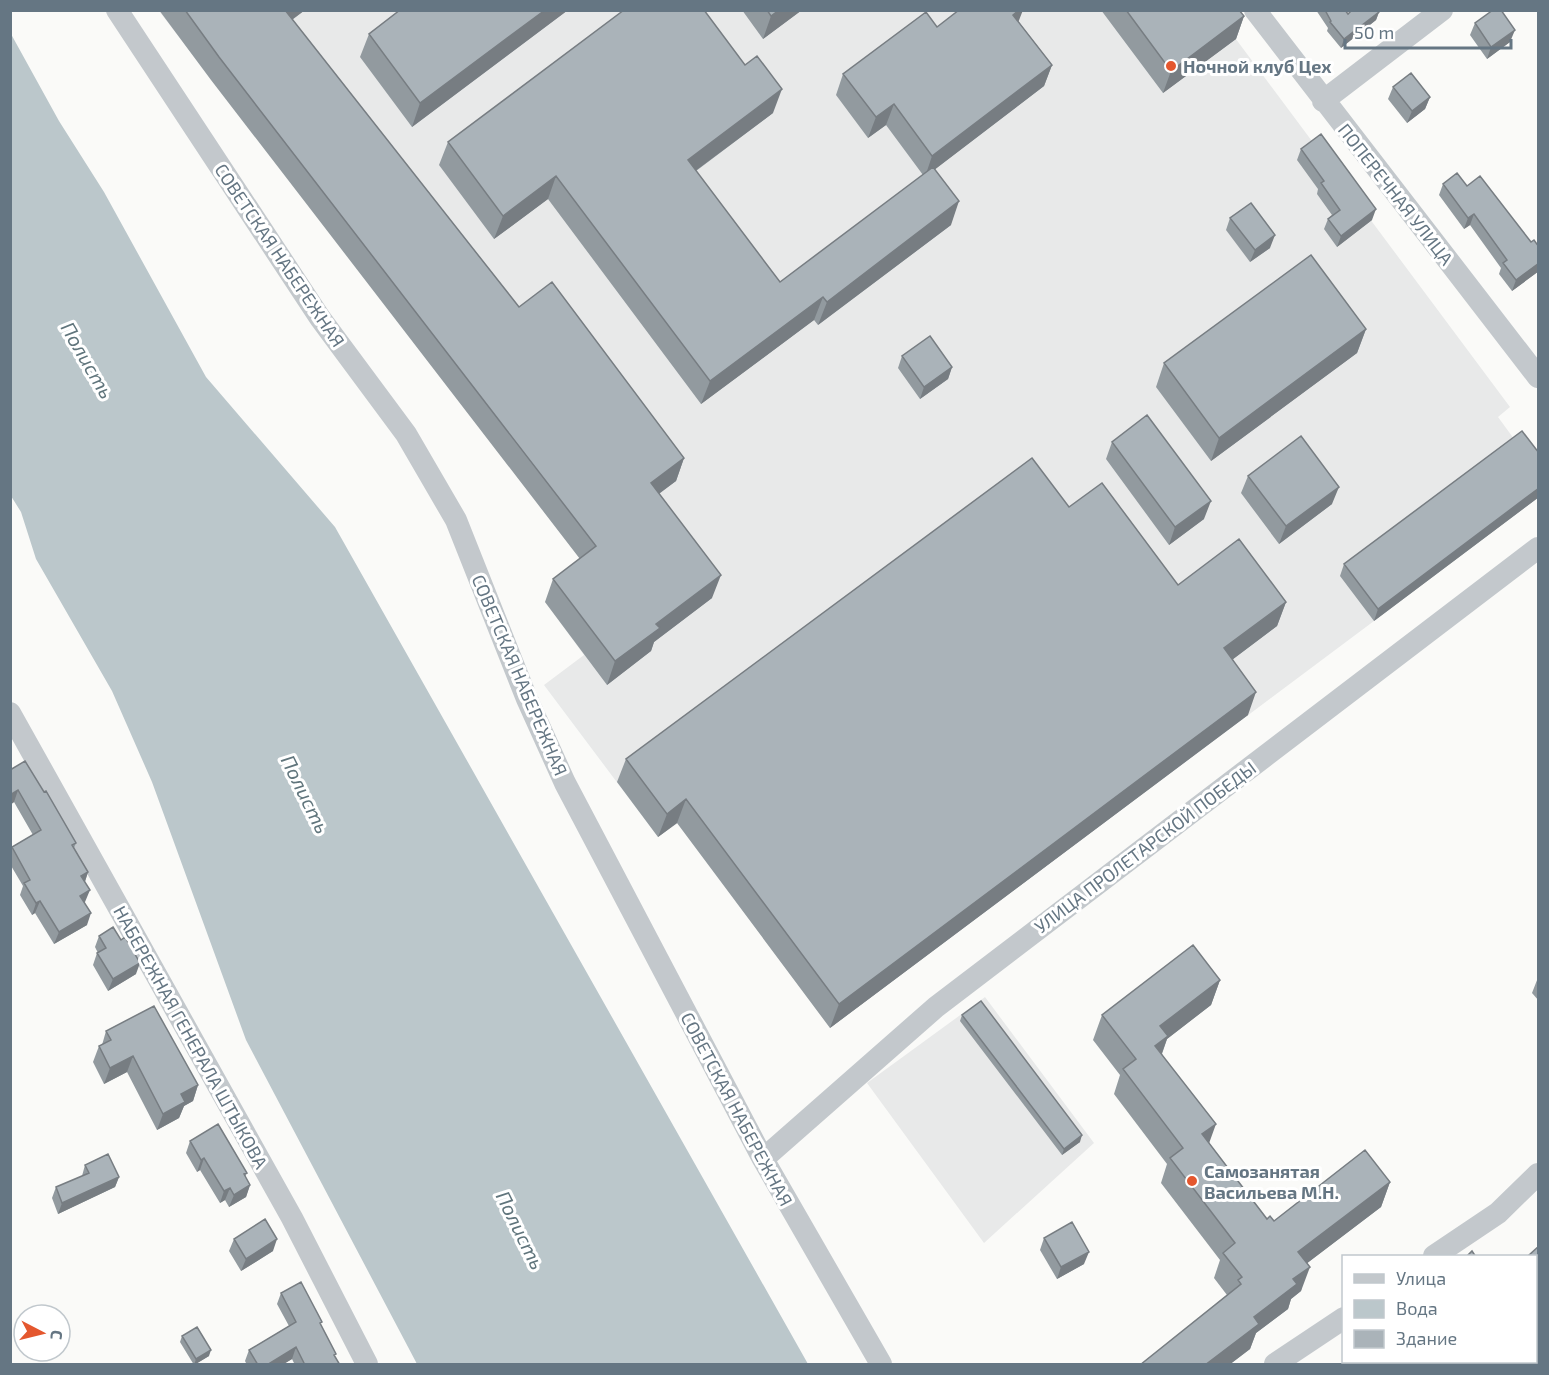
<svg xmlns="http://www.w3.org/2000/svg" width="1549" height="1375" font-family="'Exo 2',sans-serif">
	<rect width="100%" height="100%" fill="#fafaf8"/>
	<path fill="#e8e9e9" d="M159,11H1215L1510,407L1498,417L1517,443L1374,621L830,1028L678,823L658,837L544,685L584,655L545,602L588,569Z
		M985,997L1094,1143L984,1243L867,1083Z"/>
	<path fill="#bbc7cb" d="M11,34L59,121L104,192L206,377L335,527L808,1364H417L246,1040L152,782L112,691L36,559L21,512L11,496Z"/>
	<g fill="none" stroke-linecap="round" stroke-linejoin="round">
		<path stroke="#c3c8cc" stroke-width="22" d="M117,10L320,318L406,434L456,520L527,699L565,783L763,1159L881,1364
			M1255,10L1538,377
			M1323,101L1442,10
			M10,713L292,1218L367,1364
			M763,1159L936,1007L1538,548
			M1434,1256L1498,1213L1538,1174
			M1275,1364L1344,1318"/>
	</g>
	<path fill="#929a9f" d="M159,10H305L292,20L519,307L684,458L676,481L659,493L712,598L654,642L651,651L607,685L545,602L553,579L580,559L211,80Z
		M400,10H568L412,127L360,57L369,34Z
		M742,10H802L763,39Z
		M1101,10H1239L1244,16L1236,39L1163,93Z
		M1316,10H1345L1348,14L1379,12L1376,20L1341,48L1327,31L1328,28Z
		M1019,22L1052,65L1044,86L935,169L951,225L818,325L814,320L701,404L548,199L494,239L439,165L448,142L773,113L696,171L780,282L923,175L886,125L868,138L836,95L843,74L937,27Z
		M1475,23L1510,42L1487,59L1470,35Z
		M1393,87L1430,97L1425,109L1407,123L1388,99Z
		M1301,149L1372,220L1337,247L1324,229L1328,219L1332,215L1317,194L1318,189L1297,160Z
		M1443,184L1467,186L1531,242L1539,247V271L1512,291L1499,274L1501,268L1470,225L1464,229L1439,195Z
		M1230,218L1270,248L1250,262L1226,230Z
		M1366,329L1357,353L1211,461L1156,387L1164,363Z
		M902,356L952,367L948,379L920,399L898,368Z
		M1112,442L1204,519L1169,545L1106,459Z
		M1539,453V497L1374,621L1340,576L1344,564Z
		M1248,476L1332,504L1279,544L1241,493Z
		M1069,507L1178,585L1286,602L1277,626L1233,659L1248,715L830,1028L677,823L658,837L617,782L626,759Z
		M10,770L76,843L74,848L88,872L85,882V903L87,925L54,944L35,913L32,915L20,895L23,886L10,864V850L12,847L33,835L14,802L10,805Z
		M99,936L136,974L108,991L93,965L97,953H98L95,947Z
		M1539,975V1001L1532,993Z
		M1220,980L1211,1005L1167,1039L1162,1054L1209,1143L1267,1219L1274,1221L1390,1182L1381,1207L1307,1263L1301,1291L1291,1299L1288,1309L1256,1333L1250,1349L1229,1365H1140L1227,1295L1214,1278L1220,1260L1161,1183L1167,1164L1114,1094L1120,1075L1093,1040L1102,1015Z
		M962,1015L1080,1142L1062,1155L960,1021Z
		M106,1031L198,1085L193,1101L184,1106L179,1118L157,1130L127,1072L104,1084L93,1062L99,1046L102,1045Z
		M190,1141L247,1173L245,1177L250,1185L246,1197L229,1207L225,1200L220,1203L200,1170L197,1172L186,1153Z
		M85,1165L119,1177L115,1187L58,1214L52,1198L56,1187L82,1176Z
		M1044,1238L1084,1264L1057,1279L1040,1250Z
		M234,1239L273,1251L241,1271L229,1251Z
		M1539,1246V1284L1536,1281V1257Z
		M281,1293L321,1325L335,1357L340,1365H295L292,1359L282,1365H247L245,1361L249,1350L289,1326L277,1304Z
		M182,1336L209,1356L194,1365L180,1342Z
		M1392,1362H1488L1490,1365H1391Z"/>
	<path fill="#777d82" d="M283,10H305L275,32Z
		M545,10H568L412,127L420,103Z
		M779,10H802L763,39L771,16Z
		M1019,10H1023L1016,28L1013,15Z
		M1379,12L1376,20L1341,48L1344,39Z
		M1244,16L1236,39L1163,93L1171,71Z
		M1515,30L1510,42L1487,59L1491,47Z
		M1052,65L1044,86L925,177L932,156Z
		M782,89L773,113L679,183L688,160Z
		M1430,97L1425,109L1407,123L1412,111Z
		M894,104L886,125L868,138L876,117Z
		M556,176L548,199L494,239L503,216Z
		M959,201L951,225L818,325L827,302Z
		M1376,209L1372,220L1337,247L1341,236Z
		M1474,214L1470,225L1464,229L1468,218Z
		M1275,235L1270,248L1250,262L1255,250Z
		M1539,263V271L1512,291L1516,280Z
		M823,297L814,320L701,404L710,381Z
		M1366,329L1357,353L1211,461L1219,438Z
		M952,367L948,379L920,399L924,387Z
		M684,458L676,481L643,506L651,483Z
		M1339,487L1332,504L1279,544L1286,526Z
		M1539,488V497L1374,621L1378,609Z
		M1211,501L1204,519L1169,545L1175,527Z
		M721,575L712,598L654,642L651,651L607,685L615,661L656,624Z
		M1286,602L1277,626L1216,672L1224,648Z
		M1256,692L1248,715L830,1028L839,1004Z
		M18,790L14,802L10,805V795Z
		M686,799L677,823L658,837L667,814Z
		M88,872L84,884L81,876Z
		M90,890L85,902L76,908L80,896Z
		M40,901L35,913L32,915L36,903Z
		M91,913L87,925L54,944L59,932Z
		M140,963L136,974L108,991L113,979Z
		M1220,980L1211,1005L1167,1039L1159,1061L1146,1071L1160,1026Z
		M133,1056L127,1072L104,1084L110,1068Z
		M198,1085L193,1101L184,1106L179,1118L157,1130L163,1114L181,1094Z
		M1216,1124L1207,1149L1202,1134Z
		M1082,1135L1080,1142L1062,1155L1064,1149Z
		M204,1158L200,1170L197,1172L201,1160Z
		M119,1177L115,1187L58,1214L62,1203Z
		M1390,1182L1381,1207L1289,1277L1298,1252Z
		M250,1185L246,1197L229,1207L234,1195Z
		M230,1188L225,1200L220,1203L224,1191Z
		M277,1239L273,1251L241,1271L246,1259Z
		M1089,1252L1084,1264L1057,1279L1061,1267Z
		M1310,1267L1301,1291L1291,1299L1288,1309L1256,1333L1250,1349L1229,1365H1205L1293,1279Z
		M296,1347L292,1359L282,1365H267Z
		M211,1350L209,1356L194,1365L196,1359Z"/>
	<path fill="#aab3b9" stroke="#777d82" stroke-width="1.5" d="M185,10H285L519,307L552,282L684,458L651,483L721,575L656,624L660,628L615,661L553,579L596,546L219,57Z
		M400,10H545L420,103L369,34Z
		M624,10H704L745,65L757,56L782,89L688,160L780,282L933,167L959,201L827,302L823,297L710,381L556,176L503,216L448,142Z
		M767,10H779L771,16Z
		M959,10H1019L1013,15L1052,65L932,156L894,104L876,117L843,74L926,12L937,27Z
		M1126,10H1239L1244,16L1171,71Z
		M1325,10H1345L1348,14L1352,10H1378L1379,12L1344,39L1330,22L1331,21Z
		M1493,10H1501L1515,30L1491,47L1475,23Z
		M1411,73L1430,97L1412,111L1393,87Z
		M1321,134L1376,209L1341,236L1328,219L1340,210L1321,183L1324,181L1301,149Z
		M1457,173L1467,186L1480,176L1531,242L1534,240L1539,247V263L1516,280L1503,263L1507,260L1474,214L1468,218L1443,184Z
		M1251,203L1275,235L1255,250L1230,218Z
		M1311,255L1366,329L1219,438L1164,363Z
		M930,336L952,367L924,387L902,356Z
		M1147,415L1211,501L1175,527L1112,442Z
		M1522,431L1539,453V488L1378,609L1344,564Z
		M1301,436L1339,487L1286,526L1248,476Z
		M1032,458L1069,507L1102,483L1178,585L1239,539L1286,602L1224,648L1256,692L839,1004L686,799L667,814L626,759Z
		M25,761L44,792L46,791L76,843L72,845L88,872L81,876L90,890L80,896L91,913L59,932L40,901L36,903L24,883L30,880L12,847L41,830L18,790L10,795V770Z
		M113,927L121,940L125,937L140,963L113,979L97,953L106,948L99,936Z
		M1193,945L1220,980L1160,1026L1168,1036L1155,1046L1216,1124L1202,1134L1267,1219L1270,1216L1274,1221L1365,1150L1390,1182L1298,1252L1310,1267L1293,1279L1297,1284L1254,1317L1259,1324L1205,1365H1140L1241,1284L1238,1280L1242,1277L1223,1253L1235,1243L1170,1158L1183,1148L1123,1069L1136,1059L1102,1015Z
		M981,1001L1082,1135L1064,1149L962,1015Z
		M154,1006L198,1085L181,1094L185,1102L163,1114L133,1056L110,1068L99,1046L111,1040L106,1031Z
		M218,1124L247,1173L244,1174L250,1185L234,1195L230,1188L224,1191L204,1158L201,1160L190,1141Z
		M108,1154L119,1177L62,1203L56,1187L89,1173L85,1165Z
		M265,1219L277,1239L246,1259L234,1239Z
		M1072,1222L1089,1252L1061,1267L1044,1238Z
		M1539,1246V1268L1536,1264V1257L1528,1256Z
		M1472,1251L1476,1257H1466Z
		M301,1282L322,1322L320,1323L336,1354L334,1355L340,1365H305L296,1347L267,1365H258L249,1350L296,1322L281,1293Z
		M197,1327L211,1350L196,1359L182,1336Z
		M1395,1362H1439L1435,1365H1397Z
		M1446,1362H1488L1490,1365H1449Z"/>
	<g fill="#e4572e" stroke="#fff" stroke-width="2">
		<circle cx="1171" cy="66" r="6"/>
		<circle cx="1192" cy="1181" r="6"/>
	</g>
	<g text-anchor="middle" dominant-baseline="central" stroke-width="6" stroke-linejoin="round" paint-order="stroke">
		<g font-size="18" font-weight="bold" fill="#657683" stroke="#fff" text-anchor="start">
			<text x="1183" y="66">Ночной клуб Цех</text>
			<text x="1204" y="1171">Самозанятая<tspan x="1204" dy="21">Васильева М.Н.</tspan></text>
		</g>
		<g font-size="18" fill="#657683" stroke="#fff">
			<text transform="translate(1396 194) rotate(52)">ПОПЕРЕЧНАЯ УЛИЦА</text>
			<text transform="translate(280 255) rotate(56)">СОВЕТСКАЯ НАБЕРЕЖНАЯ</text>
			<text transform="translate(520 675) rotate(67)">СОВЕТСКАЯ НАБЕРЕЖНАЯ</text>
			<text transform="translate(1145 847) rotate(-37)">УЛИЦА ПРОЛЕТАРСКОЙ ПОБЕДЫ</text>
			<text transform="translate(191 1037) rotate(61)">НАБЕРЕЖНАЯ ГЕНЕРАЛА ШТЫКОВА</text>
			<text transform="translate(737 1109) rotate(62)">СОВЕТСКАЯ НАБЕРЕЖНАЯ</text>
		</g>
		<g font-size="20" font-style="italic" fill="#60757c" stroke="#fff">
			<text transform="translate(88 360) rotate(60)">Полисть</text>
			<text transform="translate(306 794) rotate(64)">Полисть</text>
			<text transform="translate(521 1230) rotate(64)">Полисть</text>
		</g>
	</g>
	<rect width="1549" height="1375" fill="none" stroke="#657683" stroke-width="24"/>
	<rect x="1342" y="1255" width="195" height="108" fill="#ffffff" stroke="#c1c8cd" stroke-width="1.5"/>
	<rect x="1354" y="1274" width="30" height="9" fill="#c3c8cc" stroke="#c1c8cd" stroke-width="1.5"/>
	<text x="1396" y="1285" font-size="18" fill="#657683">Улица</text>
	<rect x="1354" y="1300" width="30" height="18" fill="#bbc7cb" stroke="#c1c8cd" stroke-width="1.5"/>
	<text x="1396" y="1315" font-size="18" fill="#657683">Вода</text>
	<rect x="1354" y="1330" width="30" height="18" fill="#aab3b9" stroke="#c1c8cd" stroke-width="1.5"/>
	<text x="1396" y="1345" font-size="18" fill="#657683">Здание</text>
	<g transform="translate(42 1333) rotate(97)"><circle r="28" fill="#ffffff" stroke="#c1c8cd" stroke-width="1.5"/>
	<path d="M0-4.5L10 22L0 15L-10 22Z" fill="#e4572e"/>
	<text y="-9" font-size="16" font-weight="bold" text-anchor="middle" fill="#657683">С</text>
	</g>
	<path d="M1345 39v9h166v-9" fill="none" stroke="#657683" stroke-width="3"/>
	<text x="1354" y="39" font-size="18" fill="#657683" stroke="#ffffff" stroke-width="4.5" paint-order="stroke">50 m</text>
</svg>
